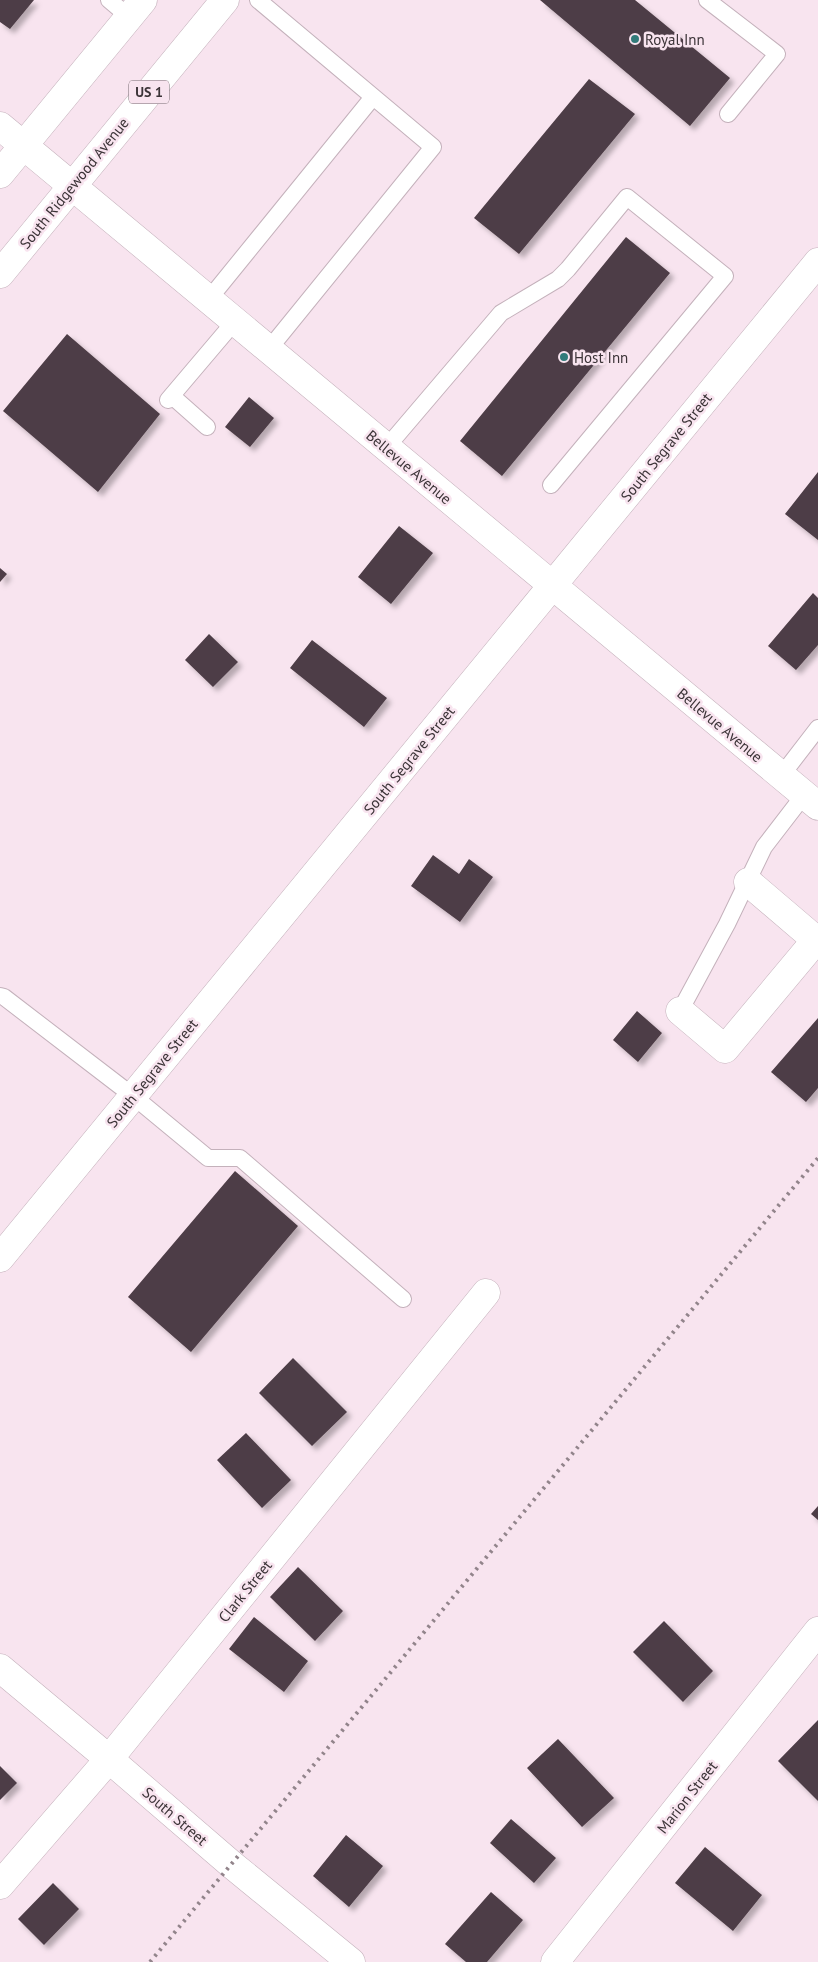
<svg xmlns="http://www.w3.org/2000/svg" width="818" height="1962" font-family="'PT Sans',sans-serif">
	<defs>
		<filter id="shadow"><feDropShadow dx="4.5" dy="4.5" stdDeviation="2.5" flood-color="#0004"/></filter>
	</defs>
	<rect width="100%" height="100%" fill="#f8e4ef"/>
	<path fill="#4d3d46" filter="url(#shadow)" d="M0,0H34L10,29L0,22Z
		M540,0H635L730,78L690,126Z
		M589,79L635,114L519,254L474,218Z
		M626,237L670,273L502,476L460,441Z
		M67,334L160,414L98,492L3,411Z
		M249,397L274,418L250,447L225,427Z
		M818,472V540L785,514Z
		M399,526L433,553L391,604L358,577Z
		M0,568L7,574L0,582Z
		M813,593L818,598V645L796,670L768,646Z
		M209,634L238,662L213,687L185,660Z
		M312,640L387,698L364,727L290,668Z
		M433,855L459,874L469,859L493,877L460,922L411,886Z
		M637,1011L662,1033L638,1062L613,1040Z
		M818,1018V1088L806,1102L771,1072Z
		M235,1171L298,1226L191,1352L128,1297Z
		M293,1358L347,1412L312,1446L259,1393Z
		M246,1433L291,1480L262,1508L217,1460Z
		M818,1506V1520L811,1514Z
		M298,1567L343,1611L315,1641L270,1597Z
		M254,1617L308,1661L284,1692L229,1649Z
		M664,1621L713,1671L683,1702L633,1652Z
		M818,1720V1801L778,1761Z
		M558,1739L614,1798L582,1827L527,1768Z
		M0,1766L17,1783L0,1800Z
		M511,1819L556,1858L534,1883L490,1843Z
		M346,1835L383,1866L349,1907L313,1876Z
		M705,1847L762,1895L733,1931L675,1883Z
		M53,1883L79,1909L44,1945L18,1919Z
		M491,1892L523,1920L487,1962H466L445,1944Z"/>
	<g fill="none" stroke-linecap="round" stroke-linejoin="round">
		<g stroke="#c4b1bb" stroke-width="18">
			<path id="lane" d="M109,0L129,17
				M258,0L433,147L269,349
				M707,0L777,54L728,114
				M209,299L373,97
				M172,396L207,427
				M168,400L235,321
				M386,448L501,313L558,279L568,269L627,197L725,276L551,485
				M781,776L818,728
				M0,996L4,997L133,1096L208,1158H240L403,1299
				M680,1011L727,924L764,847L804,795"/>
		</g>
		<g stroke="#c4b1bb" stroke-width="29">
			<path id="street" d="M680,1011L725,1049L816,940L748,882
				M0,1258L818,262
				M0,1885L109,1759L486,1293
				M555,1962L818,1631"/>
		</g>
		<g stroke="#c4b1bb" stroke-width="29">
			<path id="secondary" d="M0,126L818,806
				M0,1668L109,1759L231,1864L351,1962"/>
		</g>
		<g stroke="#c4b1bb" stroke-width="29">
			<path id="primary" d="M0,174L143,0
				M0,274L225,0"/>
		</g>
		<use href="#lane" stroke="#fff" stroke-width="16"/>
		<use href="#street" stroke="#fff" stroke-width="28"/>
		<use href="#secondary" stroke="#fff" stroke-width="28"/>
		<use href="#primary" stroke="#fff" stroke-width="28"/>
		<path stroke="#92848b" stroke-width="4" stroke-dasharray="2.5 5" stroke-linecap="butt" d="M150,1962L818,1158"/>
	</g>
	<g fill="#327b7a" stroke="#f8e4ef" stroke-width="2">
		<circle cx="635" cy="39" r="5"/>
		<circle cx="564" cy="357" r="5"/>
	</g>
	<g text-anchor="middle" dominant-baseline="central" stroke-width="5" stroke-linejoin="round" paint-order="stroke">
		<rect fill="#f8e4ef" stroke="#74686e" stroke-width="1" x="129" y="80.5" width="40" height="23" rx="4"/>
		<g font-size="14" font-weight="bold" fill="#3b3337">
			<text x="149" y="92">US 1</text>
		</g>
		<g font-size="15" fill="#3b3337" stroke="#f8e4ef" text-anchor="start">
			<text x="645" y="39">Royal Inn</text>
			<text x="574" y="357">Host Inn</text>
		</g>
		<g font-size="15" fill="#3b3337" stroke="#f8e4ef">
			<text transform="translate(74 183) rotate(-51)">South Ridgewood Avenue</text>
			<text transform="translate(666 447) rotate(-51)">South Segrave Street</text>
			<text transform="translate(409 467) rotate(40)">Bellevue Avenue</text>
			<text transform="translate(720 725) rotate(40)">Bellevue Avenue</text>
			<text transform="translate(409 760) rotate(-51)">South Segrave Street</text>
			<text transform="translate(152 1073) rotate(-51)">South Segrave Street</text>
			<text transform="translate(245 1591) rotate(-51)">Clark Street</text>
			<text transform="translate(687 1797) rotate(-52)">Marion Street</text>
			<text transform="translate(175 1816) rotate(41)">South Street</text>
		</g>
	</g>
</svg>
